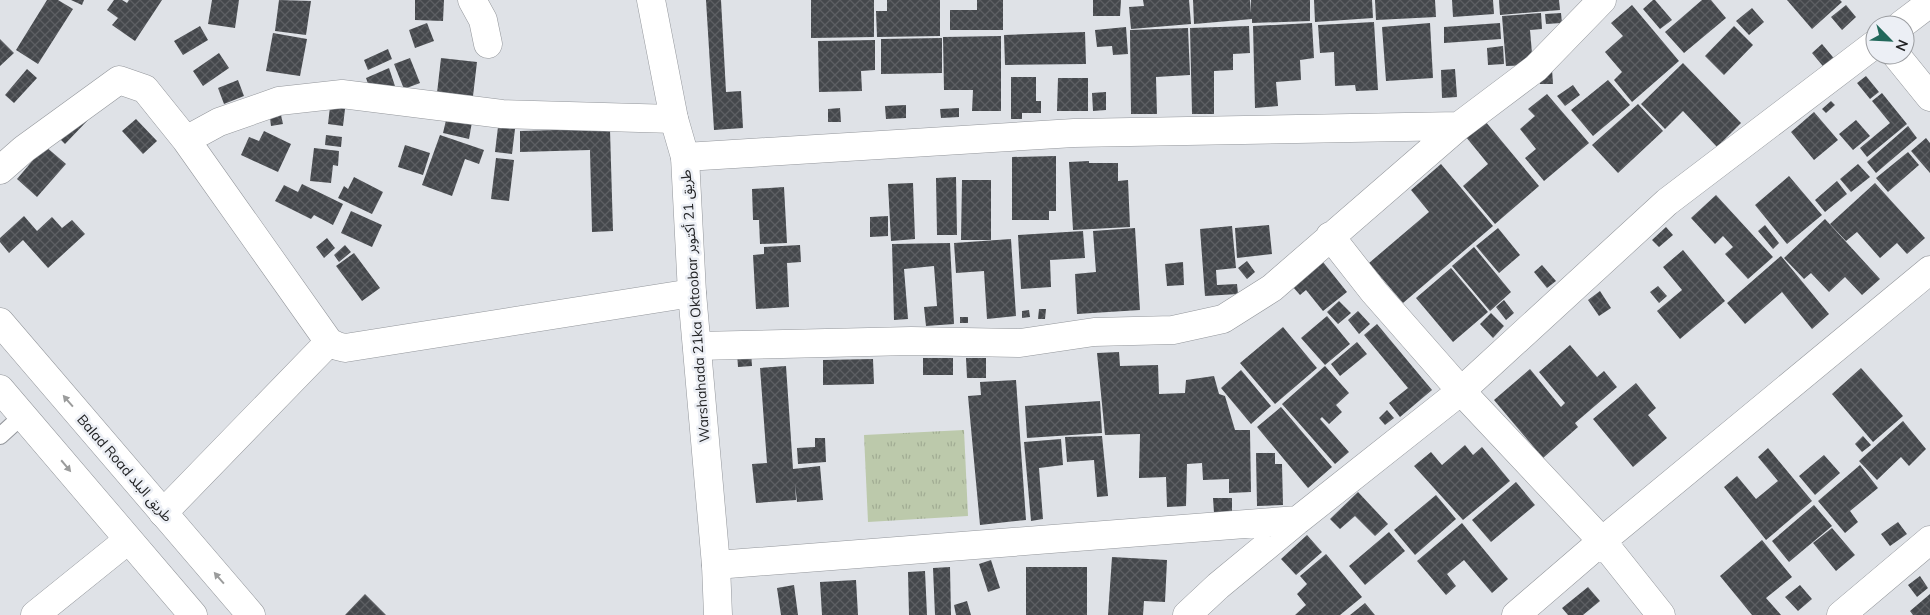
<svg xmlns="http://www.w3.org/2000/svg" width="1930" height="615" font-family="Mulish,'Noto Sans Arabic',sans-serif">
	<defs>
		<pattern id="park-tufts" width="24" height="20" patternUnits="userSpaceOnUse" patternTransform="scale(1.25)"><rect width="24" height="20" fill="#bcc9ab"/><path d="M3 7l-1-3M5 7V3M7 7l1-3M15 17l-1-3M17 17v-4M19 17l1-3" fill="none" stroke="#a1ac93"/></pattern>
		<pattern id="building-cross-hatch" width="8" height="8" patternUnits="userSpaceOnUse" patternTransform="scale(1.25)"><rect width="8" height="8" fill="#45484c"/><path d="M0 0l8 8M0 8l8-8" fill="none" stroke="#5d5f63"/></pattern>
	</defs>
	<rect width="100%" height="100%" fill="#dfe2e7"/>
	<path fill="url(#park-tufts)" d="M964,430L968,516L868,522L864,435Z"/>
	<path fill="url(#building-cross-hatch)" d="M47,0H58L73,9L38,64L16,50Z
		M71,0H84L82,5Z
		M114,0H122L127,3L129,0H162L135,41L112,25L118,18L107,10Z
		M212,0H239L235,28L208,24Z
		M279,0L311,1L306,35L275,31Z
		M415,0H444L443,21L415,20Z
		M706,0H721L726,92L741,91L743,128L714,130Z
		M811,0H874V37L811,38Z
		M887,0H940V36L877,37L876,11H887Z
		M977,0H1003V30H950V10H977Z
		M1093,0H1121L1120,16H1093Z
		M1143,0H1189L1191,24L1131,29L1129,7L1144,6Z
		M1193,0H1250L1251,13V0H1310V21L1252,23V19L1194,24Z
		M1314,0H1372L1373,18L1315,22Z
		M1375,0H1435L1436,17L1376,20Z
		M1452,0H1493L1494,14L1453,17Z
		M1499,0H1559L1560,10L1500,15Z
		M1653,0H1655L1672,20L1660,29L1643,9Z
		M1702,0H1711L1726,18L1684,53L1665,32Z
		M1787,0H1840L1842,2L1812,29Z
		M1632,5L1679,61L1632,102L1614,80L1622,72L1605,52L1623,36L1611,23Z
		M1846,5L1856,17L1842,30L1831,17Z
		M1752,8L1764,22L1749,35L1736,21Z
		M1541,13L1542,29L1530,30L1533,65L1506,66L1502,16Z
		M1561,13L1562,23L1546,24L1545,14Z
		M1374,22L1378,90L1356,91L1355,85L1335,86L1334,52L1320,53L1318,25Z
		M427,23L434,41L415,48L409,30Z
		M1312,23L1314,58L1300,60L1301,80L1276,82L1278,106L1255,108L1253,26Z
		M1430,23L1433,78L1386,81L1382,27Z
		M1500,23L1501,39L1444,43V27Z
		M200,26L208,40L183,55L174,41Z
		M1249,26L1250,53L1233,54V70L1214,71V114H1192L1190,28Z
		M1734,26L1753,45L1724,75L1705,56Z
		M1126,27L1128,54L1113,55L1112,46L1097,47L1095,30Z
		M1188,28L1190,75L1156,77L1157,114H1131L1130,30Z
		M1085,32L1086,64L1005,65L1004,35Z
		M273,33L307,39L300,76L266,71Z
		M1001,36V111H972L973,90H944L943,37Z
		M942,38V73L881,74V39Z
		M0,39L14,53L0,66Z
		M875,40V70L861,71L862,91L819,92L818,41Z
		M1822,44L1837,62L1827,71L1812,53Z
		M1503,46L1504,64L1488,65L1487,48Z
		M388,49L392,59L368,70L364,60Z
		M219,53L229,68L203,86L193,71Z
		M410,58L420,83L404,89L394,64Z
		M441,58L477,62L473,96L437,93Z
		M1683,63L1741,123L1717,147L1683,111L1665,129L1641,104Z
		M389,68L395,86L372,95L366,78Z
		M27,69L37,78L14,103L5,95Z
		M1455,69L1457,97L1442,98L1441,70Z
		M1552,69L1553,84H1540L1539,70Z
		M1866,76L1879,92L1870,99L1857,83Z
		M1011,77H1036V101H1041V113H1022V119H1011Z
		M1058,78H1088V111H1057Z
		M238,80L244,96L224,104L218,88Z
		M1608,80L1630,105L1593,136L1571,110Z
		M1573,85L1580,95L1565,106L1557,96Z
		M1106,92V110L1093,111L1092,93Z
		M1882,93L1907,124L1867,157L1860,148L1890,123L1872,101Z
		M1547,94L1589,143L1544,181L1525,158L1536,149L1520,129L1535,116L1528,109Z
		M1831,101L1835,105L1826,113L1822,109Z
		M1638,104L1663,131L1618,173L1592,145Z
		M906,105V118L886,119L885,106Z
		M330,107L345,109L343,126L328,124Z
		M840,108L841,122H828V109Z
		M959,108V117L941,118L940,109Z
		M79,112L88,120L65,144L57,136Z
		M1814,112L1838,140L1814,160L1791,132Z
		M281,115L283,124L271,126L270,118Z
		M447,116L472,122L469,139L443,133Z
		M136,119L157,141L143,154L122,131Z
		M1856,120L1870,136L1853,150L1839,134Z
		M1485,121L1539,186L1495,224L1463,186L1488,164L1466,137Z
		M1908,126L1917,138L1876,173L1867,162Z
		M498,127L515,129L512,154L495,152Z
		M593,129L610,130L613,231L592,232L590,150L520,152V131Z
		M264,131L291,144L278,172L241,155L249,137L259,141Z
		M326,135L342,137L341,147L325,145Z
		M440,135L484,150L479,164L465,159L452,196L422,185Z
		M1926,138L1930,143V173L1911,151Z
		M405,145L430,153L423,175L398,167Z
		M45,146L66,164L37,197L17,179Z
		M314,148L339,151L338,166L333,165L331,183L310,181Z
		M1908,152L1919,165L1888,192L1876,178Z
		M1056,156V211H1049V220H1012V157Z
		M496,158L514,160L509,201L491,199Z
		M1089,161V163H1118V181L1128,180L1130,227L1073,230L1069,162Z
		M1441,164L1493,226L1403,303L1369,263L1429,212L1411,190Z
		M1858,164L1870,177L1851,192L1840,179Z
		M1789,176L1822,215L1787,244L1755,205Z
		M354,177L383,192L372,214L338,198L344,186L348,189Z
		M956,177L957,235H937L936,178Z
		M962,180H991V240H961Z
		M1837,181L1847,194L1825,212L1815,200Z
		M913,183L915,239L891,241L888,184Z
		M1875,183L1925,238L1907,254L1897,243L1880,258L1857,232L1846,241L1830,224Z
		M302,184L343,204L333,225L314,215L311,219L275,201L284,185L298,192Z
		M784,187L787,243L760,244L759,220H753L752,189Z
		M1716,195L1773,257L1748,279L1725,254L1733,247L1723,236L1715,244L1691,218Z
		M351,211L382,225L372,247L341,233Z
		M24,216L37,231L52,217L62,228L72,220L85,234L48,268L23,240L9,253L0,242V238Z
		M888,216V236L870,237V217Z
		M1825,219L1880,279L1862,295L1845,277L1829,292L1811,273L1804,279L1784,258Z
		M1269,225L1272,254L1237,258L1235,228Z
		M1765,225L1779,243L1773,249L1758,231Z
		M1232,226L1236,268L1216,270L1217,285L1237,284L1238,294L1205,296L1200,229Z
		M1666,227L1673,235L1659,247L1652,240Z
		M1135,228L1140,310L1077,314L1075,274L1096,272L1093,231Z
		M1498,228L1520,255L1499,273L1476,246Z
		M1083,231L1085,258L1050,260L1051,287L1021,289L1018,235Z
		M327,238L335,248L324,258L316,247Z
		M1011,239L1016,316L987,319L984,271L956,273L954,243Z
		M950,243L954,324L926,326L924,307L937,306L934,266L904,269L908,319L894,320L892,244Z
		M345,245L351,252L339,262L334,255Z
		M800,245L801,262L787,263L789,307L756,309L753,255L764,254V247Z
		M1474,247L1511,292L1490,311L1452,266Z
		M1683,250L1725,301L1680,339L1657,311L1682,290L1663,267Z
		M354,253L380,288L362,301L336,266Z
		M1781,256L1829,314L1812,329L1782,292L1745,324L1727,303Z
		M1247,261L1255,272L1247,279L1238,268Z
		M1183,262L1184,285L1167,286L1165,264Z
		M1323,262L1347,292L1323,311L1306,290L1300,295L1293,287Z
		M1542,265L1556,281L1547,288L1534,272Z
		M1451,268L1488,312L1453,342L1416,298Z
		M1658,286L1667,296L1659,303L1650,292Z
		M1600,291L1611,308L1599,316L1588,300Z
		M1504,300L1514,313L1506,320L1496,307Z
		M1339,301L1351,313L1338,324L1327,312Z
		M1039,309H1046L1045,319H1038Z
		M1029,310L1030,317L1022,318V311Z
		M1358,311L1370,324L1359,334L1348,320Z
		M1491,313L1504,326L1493,338L1480,324Z
		M1327,316L1350,344L1325,365L1301,338Z
		M960,317H968V323H960Z
		M1377,324L1432,390L1400,417L1389,403L1408,388L1364,335Z
		M1283,327L1317,368L1275,404L1240,363Z
		M1357,342L1367,354L1340,376L1331,364Z
		M1570,345L1597,377L1604,371L1617,387L1575,423L1578,427L1543,458L1494,400L1530,369L1561,407L1565,403L1539,372Z
		M751,352L752,366L738,367L737,353Z
		M1119,352L1120,366L1158,365L1159,394L1185,393L1186,380L1214,376L1219,394L1225,396L1235,430H1250L1251,492L1229,493V479L1203,480L1202,463L1187,464L1186,506L1167,507L1166,477L1139,478L1140,434L1105,435L1097,353Z
		M923,358H953V375H923Z
		M966,358H986V378H967Z
		M873,359L874,384L823,385V360Z
		M786,366L793,469L820,466L823,500L797,502L795,484L796,500L756,503L752,464L767,463L760,368Z
		M1325,366L1349,393L1336,405L1342,412L1329,424L1322,417L1320,419L1349,452L1335,464L1282,404Z
		M1861,368L1903,416L1873,442L1832,394Z
		M1241,370L1271,406L1251,424L1221,388Z
		M1016,380L1026,520L980,525L968,396L981,395L980,382Z
		M1636,383L1656,408L1648,415L1667,438L1633,467L1593,419Z
		M1100,401L1102,433L1027,438L1025,406Z
		M1281,407L1332,467L1308,488L1257,427Z
		M1387,410L1394,418L1385,425L1379,418Z
		M1903,421L1926,449L1909,466L1901,457L1877,480L1859,461Z
		M1102,436L1108,496L1097,497L1094,460L1067,462L1065,437Z
		M1863,436L1871,445L1862,452L1855,444Z
		M815,438H825L826,462L798,464L797,448L815,447Z
		M1061,439L1063,465L1039,468L1043,519L1031,521L1024,442Z
		M1465,445L1473,455L1482,447L1510,481L1463,520L1414,466L1431,452L1442,465Z
		M1768,448L1812,501L1766,540L1724,487L1737,476L1756,499L1778,481L1758,457Z
		M1256,453H1275V464H1282L1283,505L1257,506Z
		M1824,455L1840,473L1815,495L1799,476Z
		M1860,465L1878,488L1850,511L1858,522L1845,533L1818,501Z
		M1516,482L1535,505L1491,542L1472,520Z
		M1358,492L1388,524L1375,536L1355,516L1340,529L1330,519Z
		M1436,495L1456,519L1415,555L1394,530Z
		M1213,498H1232V512L1214,513Z
		M1814,505L1832,526L1789,562L1772,541Z
		M1898,522L1907,534L1890,546L1881,534Z
		M1462,523L1508,579L1492,593L1464,560L1447,574L1456,586L1446,595L1417,561Z
		M1832,528L1855,555L1836,571L1813,543Z
		M1389,532L1405,551L1365,585L1349,566Z
		M1307,535L1322,552L1296,575L1281,559Z
		M1762,540L1792,577L1766,598L1781,615H1752L1720,576Z
		M1326,554L1362,597L1340,615H1295L1306,605L1297,594L1307,584L1300,576Z
		M1112,557L1167,560L1165,602L1144,601L1143,615H1108Z
		M991,560L1000,588L988,592L979,564Z
		M950,567L951,615H935L933,568Z
		M1026,567H1087V615H1026Z
		M925,571L927,615H909L908,572Z
		M1920,576L1928,588L1917,597L1908,585Z
		M856,580L858,615H822L820,582Z
		M794,585L798,615H781L777,588Z
		M1800,585L1812,599L1798,611L1785,597Z
		M1588,587L1600,601L1583,615H1568L1562,608Z
		M365,594L386,615H345Z
		M1930,594V615H1913L1910,611Z
		M967,601L971,615H956L954,605Z
		M1365,603L1375,615H1350Z"/>
	<g fill="none" stroke-linecap="round" stroke-linejoin="round">
		<g stroke="#93969b" stroke-width="18">
			<path id="lane" d="M0,436L22,416"/>
		</g>
		<g stroke="#93969b" stroke-width="29">
			<path id="street" d="M472,0L483,20L488,44
				M1901,25L1930,3
				M1896,55L1930,97
				M186,140L219,122L279,101L342,94L502,114L674,119
				M685,157L1074,133L1459,126
				M0,170L24,149L119,80L145,89L186,140L329,342L337,346L345,348L692,293
				M1330,236L1374,292L1461,391L1602,541L1661,615
				M697,346L911,341L1020,343L1094,332L1173,330L1223,319L1272,288L1459,126L1536,68L1602,0
				M163,513L329,342
				M716,565L1298,520
				M35,615L128,540
				M1187,615L1218,586L1298,520L1461,391L1667,202L1875,44
				M1516,615L1602,541L1930,270
				M1841,615L1930,540"/>
		</g>
		<g stroke="#93969b" stroke-width="29">
			<path id="primary" d="M651,0L674,119L685,157L692,293L716,565L718,615"/>
		</g>
		<g stroke="#93969b" stroke-width="29">
			<path id="highway" d="M0,322L251,615
				M0,389L193,615"/>
		</g>
		<use href="#lane" stroke="#fff" stroke-width="16"/>
		<use href="#street" stroke="#fff" stroke-width="28"/>
		<use href="#primary" stroke="#fff" stroke-width="28"/>
		<use href="#highway" stroke="#fff" stroke-width="28"/>
	</g>
	<defs><path id="oneway-solid" d="M-6-.8H1V-3.2L6.5 0L1 3.2V.8H-6Z" transform="scale(1.25)"/></defs>
	<g fill="#9b9c9c">
		<use href="#oneway-solid" transform="translate(68 401) rotate(-131)"/>
		<use href="#oneway-solid" transform="translate(66 466) rotate(50)"/>
		<use href="#oneway-solid" transform="translate(219 578) rotate(-131)"/>
	</g>
	<g text-anchor="middle" dominant-baseline="central" stroke-width="5" stroke-linejoin="round" paint-order="stroke">
		<g font-size="14" fill="#212224" stroke="#eceff5">
			<text transform="translate(695 306) rotate(-94)">Warshahada 21ka Oktoobar طريق 21 أكتوبر</text>
			<text transform="translate(125 468) rotate(49)">Balad Road طريق البلد</text>
		</g>
	</g>
	<g transform="translate(1890 40) rotate(114)"><circle r="24" fill="#eceff5" stroke="#9b9da1"/>
	<path d="M0-4L9 19L0 12L-9 19Z" fill="#22685b"/>
	<text y="-8" font-size="14" font-weight="bold" text-anchor="middle" fill="#212224">N</text>
	</g>
</svg>
